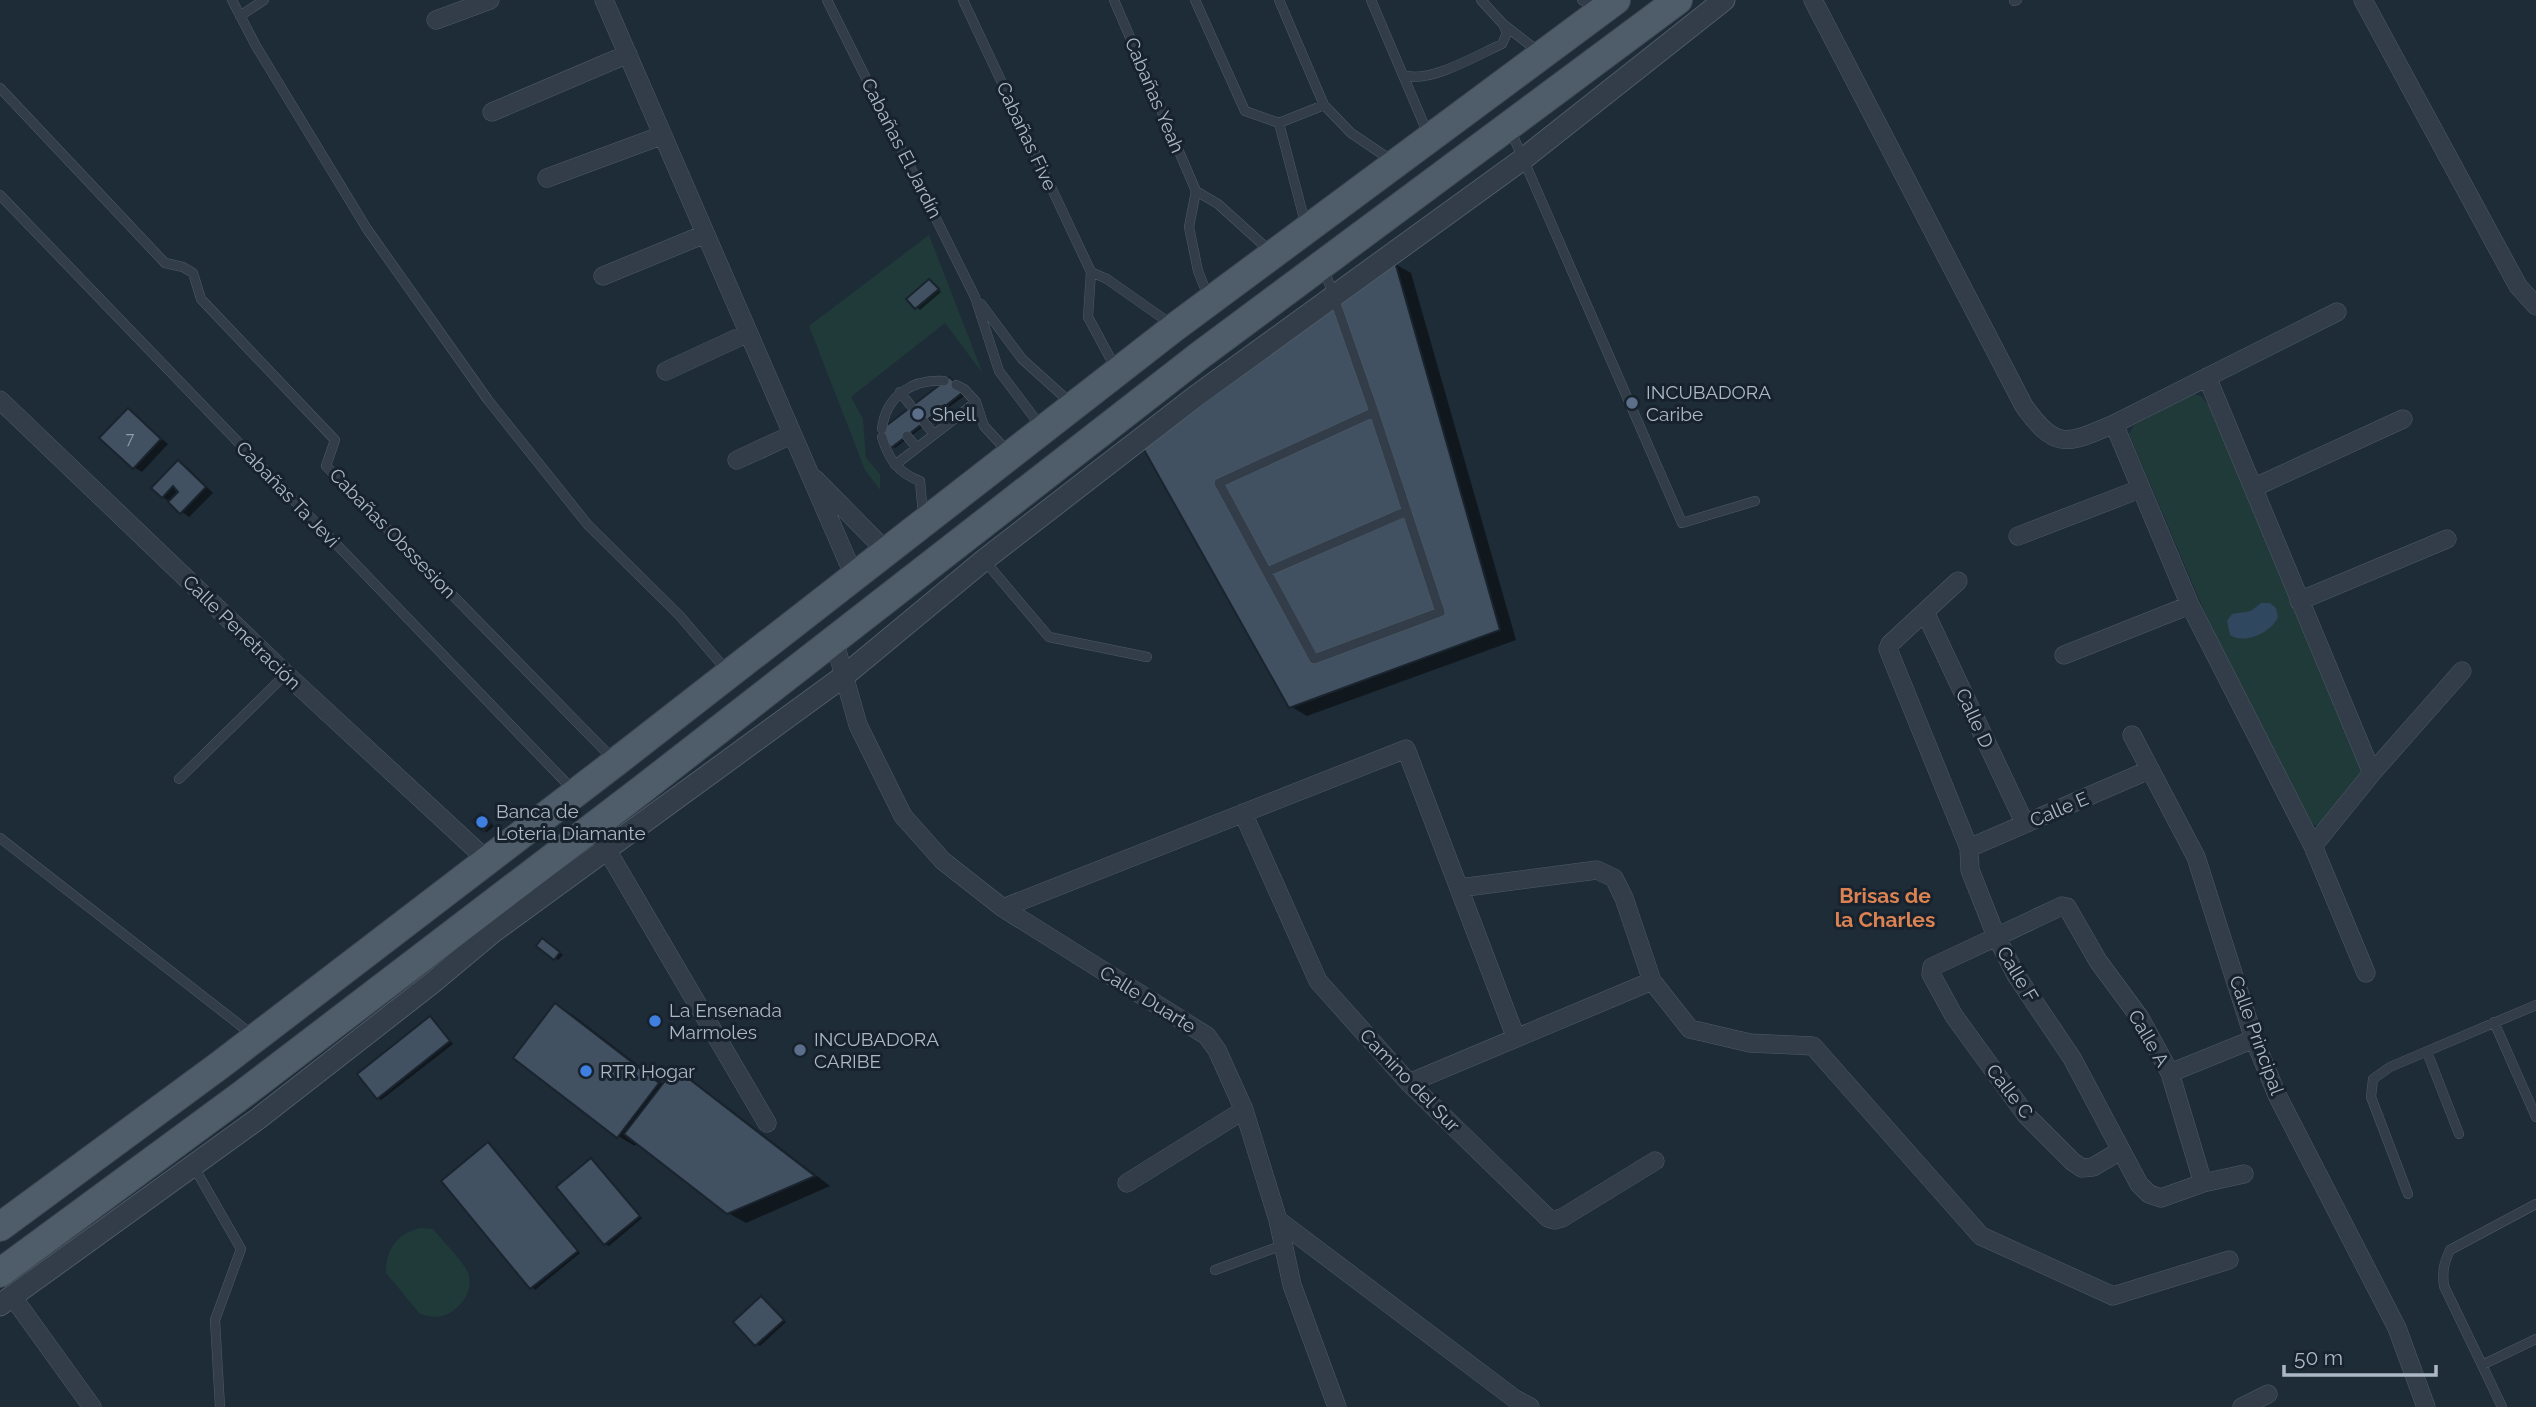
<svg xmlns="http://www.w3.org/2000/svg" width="2536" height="1407" font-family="Raleway,sans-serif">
	<rect width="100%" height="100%" fill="#1e2c38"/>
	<path fill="#203939" d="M929,235L983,374L945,323L851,397L863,419L866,458L880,474V490L865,470L809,326Z
		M2194,394L2201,396L2209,406L2362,766L2364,774L2318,826L2309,823L2219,646L2129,434L2134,425Z
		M420,1228L433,1229C441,1239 465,1263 468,1273C475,1291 459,1312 442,1316C435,1318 428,1316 420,1314L386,1273C386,1249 397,1234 420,1228Z"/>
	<path fill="#2f475f" d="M2261,603H2270L2276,608L2278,617C2272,632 2245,645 2230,635L2227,621L2232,614L2251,611Z"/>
	<path fill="#0007" d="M1395,264L1411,273L1516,640L1307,716L1290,706Z
		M933,283L941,292L920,310L908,299Z
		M950,379L964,396L895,448L892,446Z
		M128,410L168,444L142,472L134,467Z
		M179,462L187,467L213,493L189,517L163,497Z
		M484,817L494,826L487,832L484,831Z
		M546,942L563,955L558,960L555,958Z
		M556,1005L573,1015L664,1085L675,1071L692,1080L830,1186L746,1223L728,1213L637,1143L635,1146L618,1136Z
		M431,1018L453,1044L381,1100L378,1098Z
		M489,1145L580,1253L535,1290L444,1181Z
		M592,1160L642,1218L609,1246L605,1244Z
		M761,1298L786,1322L760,1346L757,1344Z"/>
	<path fill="#415161" stroke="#1a242f" stroke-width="2" d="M1395,262L1500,630L1289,708L1143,448Z
		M929,279L939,289L915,309L906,299Z
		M950,377L962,393L891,448L878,432Z
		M128,408L161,439L133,469L99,438Z
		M178,460L206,487L180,514L168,502L178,492L173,486L162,498L151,488Z
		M481,813L491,823L483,832L472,821Z
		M542,938L560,952L554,960L536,946Z
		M555,1003L659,1083L617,1138L513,1058Z
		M430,1016L450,1041L377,1099L357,1074Z
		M675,1068L815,1176L727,1214L624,1134Z
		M488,1142L578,1251L530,1289L441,1181Z
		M591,1158L640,1216L604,1245L556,1187Z
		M761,1296L784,1320L755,1346L733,1322Z"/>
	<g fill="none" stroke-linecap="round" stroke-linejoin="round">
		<g stroke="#4f5b67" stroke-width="10">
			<path id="service" d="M232,0L256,46L367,229L488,400L588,525L679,615L728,672
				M827,0L975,297L999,371L1042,428
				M963,0L1091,272L1088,317L1115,367
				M1114,0L1196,191L1189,227L1198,271L1208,296
				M1195,0L1245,111L1279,123L1306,226
				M1279,0L1324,105L1351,133L1391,160
				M1371,0L1428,134
				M1481,0L1503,24L1539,52
				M1582,0L1597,8
				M2014,1L2017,0
				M240,16L264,0
				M1403,75C1430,84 1477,55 1502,44L1507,33L1503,24
				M0,88L165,263L183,267L193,273L201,299L335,440L326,466L612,758
				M1279,123L1324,105
				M1510,129L1682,523L1755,501
				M1196,191L1218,204L1270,251
				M0,195L574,791
				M1324,269L1374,412L1440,612L1314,659L1219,483L1374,412
				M1091,272L1107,279L1171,324
				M981,304L1022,359L1072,404
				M956,385L964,389L976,402L984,426L1008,452
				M900,392L911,406
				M943,409L952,421
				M924,422L934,434
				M882,429C886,395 913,379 944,381
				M907,436L917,448
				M882,437C888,458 898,473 920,481L923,515
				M895,465L976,402
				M984,560L1049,637L1147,657
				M1267,572L1407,511
				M179,779L286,674
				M0,838L254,1036
				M2494,1022L2536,1117
				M2427,1052L2459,1134
				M194,1167L241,1249L215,1320L220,1407
				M2408,1194L2371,1097L2373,1079L2390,1067L2536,1005
				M2536,1204L2450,1250C2444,1263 2442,1271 2444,1286L2482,1365L2536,1339
				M1215,1270L1283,1245
				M2482,1365L2502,1407"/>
		</g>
		<g stroke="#4f5b67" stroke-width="19">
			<path id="minor" d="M604,0L854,576
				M1813,0L2024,406C2056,451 2067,444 2114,424L2337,312
				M2363,0L2518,286L2536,306
				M436,20L490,0
				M492,112L628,54
				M547,178L663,135
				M603,276L705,234
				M666,371L748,333
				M2207,377L2372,773
				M0,400L286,674L487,860
				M2114,424L2190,605L2313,846L2366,973
				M737,460L791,435
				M815,479L886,551
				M2255,487L2403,419
				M2018,536L2140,489
				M1958,581L1890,644L1888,649L1969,848L1970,870L1996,936L2016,975L2072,1058L2139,1184L2149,1194L2161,1198L2203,1183L2244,1174
				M2299,601L2447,539
				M1925,612L2025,824
				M834,640L858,725L903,816L943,861L1003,908L1207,1036L1217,1050L1244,1110L1278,1220L1515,1399L1530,1407
				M2064,655L2190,605
				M2132,735L2196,857L2254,1039L2277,1095L2397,1328L2426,1407
				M1243,813L1318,981L1409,1083L1548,1218L1554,1220L1562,1218L1655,1161
				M593,826L767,1123
				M2313,846L2372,773L2462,671
				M1969,848L2149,770
				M1459,888L1597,870L1614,878L1624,898L1652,981L1690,1029L1750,1043L1813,1046L1981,1236L2113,1296L2229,1260
				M1003,908L1406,749L1516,1038
				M2170,1073L2254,1039
				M1409,1083L1652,981
				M2120,1151L2093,1167L2082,1168L2073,1162L2026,1115L1954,1016L1931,974L1932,967L2062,906L2067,907L2098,961L2140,1018L2170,1073L2203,1183
				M1127,1183L1244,1110
				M1278,1220L1292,1285L1337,1407
				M12,1296L92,1407
				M2242,1407L2268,1394"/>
		</g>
		<g stroke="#4f5b67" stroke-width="23">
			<path id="tertiary" d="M0,1305L259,1118L432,983L493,932L844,676L984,560L1196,396L1523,159L1724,0"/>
		</g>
		<g stroke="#3e4955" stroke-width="30">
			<path id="primary" d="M0,1227L220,1065L616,762L1175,327L1616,0
				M0,1273L243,1094L640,791L1199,356L1678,0"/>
		</g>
		<use href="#service" stroke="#323d49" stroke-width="9"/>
		<use href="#minor" stroke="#323d49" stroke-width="18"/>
		<use href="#tertiary" stroke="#323d49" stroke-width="21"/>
		<use href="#primary" stroke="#4f5c69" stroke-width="28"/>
	</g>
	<g fill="#5c6f8a" stroke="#18222d" stroke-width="2.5">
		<circle cx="1632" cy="403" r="7"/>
		<circle cx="918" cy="414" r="7"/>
		<circle cx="800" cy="1050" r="7"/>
	</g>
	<g fill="#3f7fe0" stroke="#18222d" stroke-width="2.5">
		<circle cx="482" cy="822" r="7"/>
		<circle cx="655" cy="1021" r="7"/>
		<circle cx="586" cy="1071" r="7"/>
	</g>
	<g text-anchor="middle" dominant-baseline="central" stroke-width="6" stroke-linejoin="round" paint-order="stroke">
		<g font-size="16" fill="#919ead">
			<text x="130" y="438">7</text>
		</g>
		<g font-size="19" fill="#acb8c6" stroke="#18222d">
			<text transform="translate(1155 95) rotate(67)">Cabañas Yeah</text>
			<text transform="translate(1027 136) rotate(65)">Cabañas Five</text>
			<text transform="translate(902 148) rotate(63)">Cabañas El Jardín</text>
			<text transform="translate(288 494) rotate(46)">Cabañas Ta Jevi</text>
			<text transform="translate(393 533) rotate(46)">Cabañas Obssesion</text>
			<text transform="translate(242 632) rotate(44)">Calle Penetración</text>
			<text transform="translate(1975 718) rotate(65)">Calle D</text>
			<text transform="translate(2059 809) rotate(-23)">Calle E</text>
			<text transform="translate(2018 974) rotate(59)">Calle F</text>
			<text transform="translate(1148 999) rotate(32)">Calle Duarte</text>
			<text transform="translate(2257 1035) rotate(70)">Calle Principal</text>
			<text transform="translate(2149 1038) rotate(60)">Calle A</text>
			<text transform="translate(1410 1080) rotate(46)">Camino del Sur</text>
			<text transform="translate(2010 1091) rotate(52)">Calle C</text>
		</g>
		<g font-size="19" fill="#acb8c6" stroke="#18222d" text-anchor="start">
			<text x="1646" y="392">INCUBADORA<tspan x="1646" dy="22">Caribe</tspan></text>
			<text x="932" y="414">Shell</text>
			<text x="496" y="811">Banca de<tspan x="496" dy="22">Loteria Diamante</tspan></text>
			<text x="669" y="1010">La Ensenada<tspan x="669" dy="22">Marmoles</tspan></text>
			<text x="814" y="1039">INCUBADORA<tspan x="814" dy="22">CARIBE</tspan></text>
			<text x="600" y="1071">RTR Hogar</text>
		</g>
		<g font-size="21" font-weight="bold" fill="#db8252" stroke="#18222d">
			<text x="1885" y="895">Brisas de<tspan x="1885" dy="24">la Charles</tspan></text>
		</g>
	</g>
	<path d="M2284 1365v10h152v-10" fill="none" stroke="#acb8c6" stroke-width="3.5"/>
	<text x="2294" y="1365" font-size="21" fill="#acb8c6" stroke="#18222d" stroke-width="5" paint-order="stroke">50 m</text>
</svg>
